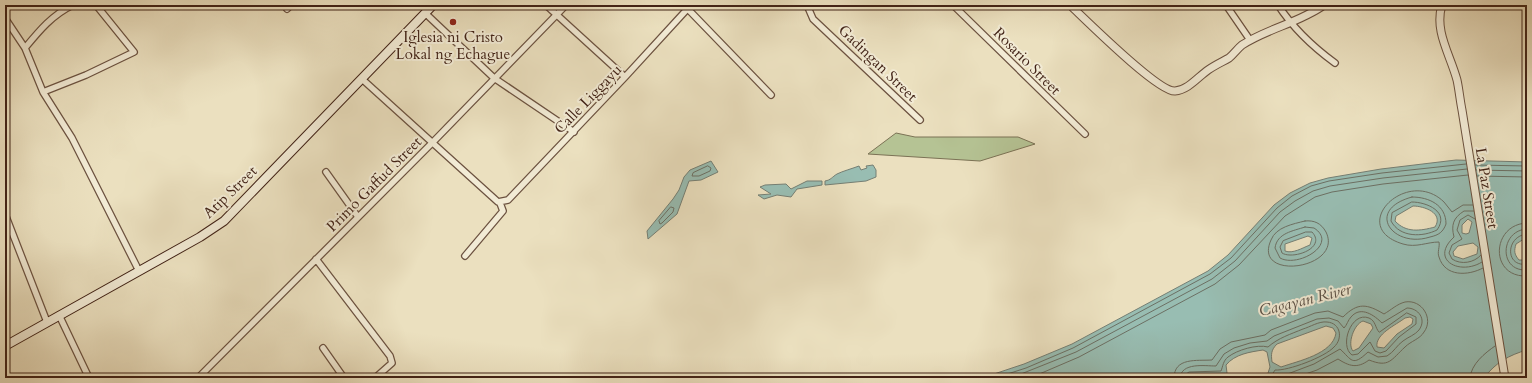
<svg xmlns="http://www.w3.org/2000/svg" width="1532" height="383" font-family="Cardo,serif">
	<rect width="100%" height="100%" fill="#ebe0bf"/>
	<filter id="stains"><feTurbulence type="fractalNoise" baseFrequency=".005" numOctaves="4"/><feColorMatrix values="0 0 0 0 .2 0 0 0 0 .09 0 0 0 0 .02 0 0 0 .5 -.17"/></filter>
	<radialGradient id="worn" r=".72"><stop offset=".6" stop-color="#630" stop-opacity="0"/><stop offset="1" stop-color="#630" stop-opacity=".3"/></radialGradient>
	<path fill="#b5c394" stroke="#7b7255" d="M896,133L915,137H1018L1035,144L980,161L868,154Z"/>
	<path fill="#98bdb2" stroke="#757f74" fill-rule="evenodd" d="M1456,160L1527,162V237L1516,244C1514,251 1514,254 1519,260H1527V350C1509,355 1495,363 1484,378H1258L1267,376L1270,367L1267,352L1263,350C1250,352 1235,354 1226,365L1227,373L1230,378L1214,375L1190,376L1182,378H982L1024,364L1072,344L1208,271L1228,255L1274,205L1290,193L1310,183L1328,178L1381,169ZM1413,206C1424,206 1444,213 1435,227C1420,231 1406,233 1395,221L1396,216ZM1468,219L1472,222L1469,233L1466,234L1462,233V225ZM1308,236L1312,238L1310,245C1302,248 1293,254 1285,251V244ZM1473,243L1478,247L1477,254L1463,259L1454,256L1453,252L1458,246ZM1410,317L1413,319L1412,324L1397,334L1384,348L1377,347C1375,334 1396,325 1405,318ZM1363,321L1371,324L1373,328L1359,348L1353,351C1347,344 1354,324 1363,321ZM1326,326L1333,328L1336,333C1333,354 1298,361 1281,367L1272,362C1271,354 1271,350 1277,344Z
		M711,161L718,172L701,180L689,181L677,214L648,239L647,231L673,199L679,190L684,177L690,170Z
		M873,165L876,170V177L866,181L825,185V181C831,180 832,177 837,174C843,171 851,169 859,166L861,170L867,168L866,166Z
		M807,181H822V185L797,189L791,197L777,195L764,199L758,195L771,194L760,187L765,185L786,184L791,189Z"/>
	<g fill="none" stroke-linecap="round" stroke-linejoin="round">
		<path stroke="#6c7064" stroke-width="1" d="M1475,165L1527,166
			M708,166L711,168L710,171L699,176H692L693,173Z
			M1476,170L1527,171
			M1477,176L1527,177
			M1412,197C1429,197 1446,205 1446,224C1443,232 1439,235 1430,237C1393,249 1364,210 1412,197Z
			M1412,202C1427,202 1450,212 1437,230C1423,237 1400,238 1391,221L1392,213Z
			M1473,205H1463L1452,212C1449,209 1447,205 1444,202C1407,166 1346,227 1403,244C1416,248 1427,242 1439,242C1440,247 1437,252 1439,257C1445,277 1468,276 1483,268
			M671,207L674,208L673,212L662,223L660,224L659,221Z
			M1474,211H1464C1453,218 1451,225 1454,237C1429,260 1460,276 1482,262
			M1475,219L1468,215L1460,220L1457,230L1462,239L1452,245L1449,253L1452,259C1461,265 1474,263 1481,255
			M1305,221C1314,220 1321,223 1326,232C1344,269 1252,282 1271,240C1276,227 1293,224 1305,221Z
			M1527,223C1491,224 1489,278 1527,276
			M1305,227L1314,228C1339,244 1298,268 1280,258L1275,248C1277,233 1293,231 1305,227Z
			M1527,229C1500,230 1498,272 1527,270
			M1306,232H1312C1327,248 1293,260 1282,253L1280,247L1283,241Z
			M1527,234C1505,236 1505,268 1527,264
			M1407,313L1416,317V324L1399,337L1386,351L1380,353L1375,351L1370,342L1358,354L1352,355C1339,346 1351,311 1369,318C1376,321 1375,328 1379,332Z
			M995,378L1026,368L1073,348L1210,274L1231,258L1277,208L1292,196L1311,186L1329,181L1382,173L1466,164
			M1011,378L1076,352L1212,279L1235,261L1280,212L1295,201L1313,191L1330,186L1383,178L1467,169
			M1030,378L1079,357L1215,284L1239,265L1285,216L1315,197L1332,192L1383,184L1468,175
			M1174,378C1174,357 1197,361 1212,360L1220,349L1231,342L1265,335L1271,330L1315,313L1328,311L1343,317C1358,302 1367,304 1384,314C1391,310 1397,304 1405,302C1422,299 1434,319 1424,332C1420,339 1411,341 1405,347C1391,360 1389,368 1369,360C1357,369 1349,366 1338,359L1317,370L1294,378
			M1180,378C1181,362 1205,366 1216,366L1224,354L1234,348L1250,343L1267,341L1274,336L1317,319L1329,318L1338,321L1344,328C1347,325 1348,320 1351,317C1361,305 1375,316 1382,323L1407,308C1418,308 1427,319 1419,330C1415,335 1408,337 1403,341C1397,345 1394,352 1387,356L1378,357L1368,352C1352,367 1352,360 1340,349L1314,364L1277,378
			M1185,378L1186,374L1189,372L1221,371C1223,366 1223,361 1228,357C1237,350 1257,344 1268,347C1278,338 1291,334 1303,329C1310,327 1319,321 1327,322C1341,323 1343,339 1334,347C1325,357 1288,371 1275,370L1270,378
			M1470,378C1471,364 1485,353 1495,346"/>
		<g stroke="#6c5240" stroke-width="8">
			<path id="minor" d="M546,5L625,77
				M684,5L771,95
				M807,5L813,19L920,120
				M953,5L1085,134
				M1226,5L1250,40
				M1278,5C1293,28 1313,47 1335,63
				M287,9L291,5
				M425,13L494,78L574,132
				M5,18L25,48L43,92L72,138L139,271
				M25,48C39,31 52,15 73,5
				M362,79L498,202L508,200L625,77L691,5
				M43,92L86,75L134,52L96,5
				M326,172L358,217
				M5,214L47,322
				M465,256L503,211L500,203
				M316,259L390,356L392,363L375,378
				M59,315L89,378
				M323,348L344,378
				M198,378L433,142L566,5"/>
		</g>
		<g stroke="#6c5240" stroke-width="9">
			<path id="tertiary" d="M1070,5C1086,20 1158,92 1175,91C1188,90 1198,77 1208,70C1215,65 1222,62 1229,58C1234,54 1237,49 1242,45C1268,28 1299,23 1324,5
				M1442,5C1434,31 1450,54 1457,80C1459,89 1460,100 1462,110L1505,378"/>
		</g>
		<g stroke="#412216" stroke-width="10">
			<path id="secondary" d="M5,346L200,237L224,221L433,5"/>
		</g>
		<use href="#minor" stroke="#f2ebd5" stroke-width="5.5"/>
		<use href="#tertiary" stroke="#f2ebd5" stroke-width="7"/>
		<use href="#secondary" stroke="#f2ebd5" stroke-width="8"/>
	</g>
	<circle fill="#8f2418" stroke="#f2ebd5" stroke-width="1.5" cx="453" cy="22" r="4"/>
	<g text-anchor="middle" dominant-baseline="central" stroke-width="4" stroke-linejoin="round" paint-order="stroke">
		<g font-size="15" fill="#412216" stroke="#f2ebd5">
			<text x="453" y="37">Iglesia ni Cristo<tspan x="453" dy="17">Lokal ng Echague</tspan></text>
		</g>
		<g font-size="15" fill="#412216" stroke="#f2ebd5">
			<text transform="translate(1027 61) rotate(45)">Rosario Street</text>
			<text transform="translate(878 63) rotate(44)">Gadingan Street</text>
			<text transform="translate(588 99) rotate(-46)">Calle Liggayu</text>
			<text transform="translate(374 184) rotate(-45)">Primo Gaffud Street</text>
			<text transform="translate(1487 188) rotate(81)">La Paz Street</text>
			<text transform="translate(230 192) rotate(-44)">Atip Street</text>
		</g>
		<g font-size="16" font-style="italic" fill="#5b5045" stroke="#f2ebd5">
			<text transform="translate(1305 300) rotate(-14)">Cagayan River</text>
		</g>
	</g>
	<rect width="1532" height="383" fill="none" stroke="#ebe0bf" stroke-width="20"/>
	<rect x="6" y="6" width="1520" height="371" fill="none" stroke="#412216" stroke-width="2"/>
	<rect x="10" y="10" width="1512" height="363" fill="none" stroke="#412216"/>
	<rect width="100%" height="100%" filter="url(#stains)"/>
	<rect width="100%" height="100%" fill="url(#worn)"/>
</svg>
